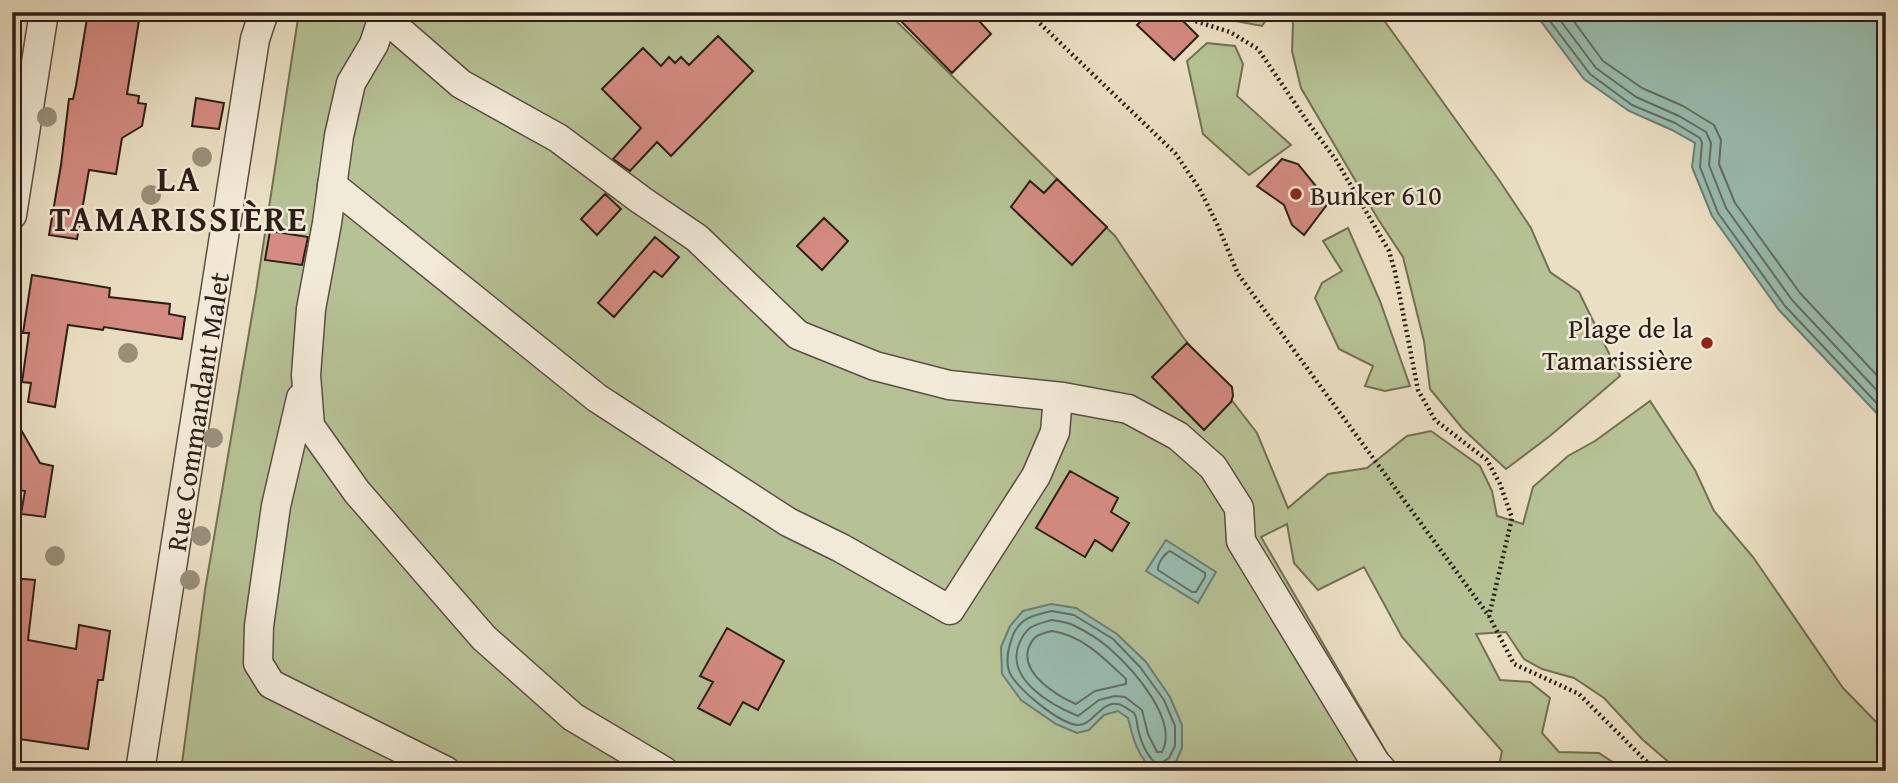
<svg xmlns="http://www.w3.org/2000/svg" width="1898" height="783" font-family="'Gentium Book Plus',serif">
	<rect width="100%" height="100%" fill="#ebdfc3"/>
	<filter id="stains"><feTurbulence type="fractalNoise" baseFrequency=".00286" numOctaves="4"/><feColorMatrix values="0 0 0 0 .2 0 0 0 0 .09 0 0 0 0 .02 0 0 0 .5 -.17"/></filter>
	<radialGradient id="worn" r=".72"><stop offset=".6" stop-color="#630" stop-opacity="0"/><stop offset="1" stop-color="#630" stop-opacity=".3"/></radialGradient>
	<path fill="#b6c295" stroke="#727056" stroke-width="2" d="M299,12H887L1115,236L1183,337L1257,433L1288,508L1328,474L1367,468L1407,436L1431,431L1480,466L1492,491L1497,516L1523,524L1533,487L1568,456L1595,441L1650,401L1695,470L1714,511L1753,557L1843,688L1886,732V771H1679L1643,740L1604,698L1574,678L1542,669L1524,659L1506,632L1476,634L1500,680L1530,682L1550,698L1542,733L1559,752L1599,753L1626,771H1498L1502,751L1402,637L1364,567L1318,590L1294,563L1287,524L1261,537L1389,757L1401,771H181L205,590L256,292Z
		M1207,12H1270L1271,13L1262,26L1209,16Z
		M1290,12H1378L1499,180L1531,228L1550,272L1579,292L1620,376L1551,435L1506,469L1463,429L1430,389L1424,341L1403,257L1378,219L1301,88L1292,51L1293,24Z
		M1207,43L1235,46L1243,64L1237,96L1291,145L1249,175L1203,134L1187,61Z
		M1348,228L1380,301L1410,386L1385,391L1365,386L1373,366L1339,349L1315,298L1322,283L1342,271L1323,241Z"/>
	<path fill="#99bdaf" stroke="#6e7d73" stroke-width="2" d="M1534,12H1886V423L1779,310L1712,216L1692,167L1695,143L1672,130L1629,111L1584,79Z
		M1166,540L1216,572L1198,603L1146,571Z
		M1051,604L1076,608L1117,634L1146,662L1170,697L1182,725V748L1175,764L1163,769L1153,770C1137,756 1133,738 1128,718L1118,711L1104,715L1089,730L1077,733L1056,724L1021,700L1002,674L1001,647L1010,626L1023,611Z"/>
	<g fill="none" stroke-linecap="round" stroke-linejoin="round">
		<path stroke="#636e64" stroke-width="2" d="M1543,12L1590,74L1632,105L1675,123L1700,138L1702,143L1700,167L1718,213L1785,306L1886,413
			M1554,12L1596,68L1636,97L1679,116L1706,132L1711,143L1709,165L1726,208L1792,300L1886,400
			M1567,12L1603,61L1642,88L1683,106L1714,125L1721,140L1719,164L1735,203L1800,293L1886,385
			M1170,551L1205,573V577L1196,592H1192L1158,570C1157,564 1165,553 1170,551Z
			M1052,611L1074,615L1113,639L1140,667L1164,700L1175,726V746L1169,758L1158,765C1147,757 1141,742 1138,729C1137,724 1137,717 1134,713C1133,712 1126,708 1125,707C1104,694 1094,725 1079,725C1062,726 1014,687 1009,671C1005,659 1009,646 1013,635C1021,617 1035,615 1052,611Z
			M1052,620C1059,621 1067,622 1073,625C1085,631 1099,639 1109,648C1133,669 1179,720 1162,752H1157L1148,734L1142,710L1125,697L1115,696L1099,700L1078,716C1051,705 1005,679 1019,644C1027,625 1034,625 1052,620Z
			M1052,631C1082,635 1105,659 1126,679V684L1095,691L1076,704C1057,696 1022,674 1028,650C1032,636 1039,634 1052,631Z"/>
	</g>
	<path fill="#d48b81" stroke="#2d1e18" stroke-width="2" d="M88,12H126L140,14L127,94L139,96L138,103L146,104L142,126L122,138L116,174L89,170L77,239L49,235L61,165L69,99H73L76,86Z
		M892,12H971L991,34L952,73Z
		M1150,12H1174L1198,36L1174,60L1137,25Z
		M718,36L753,71L671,156L657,142L630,171L613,159L641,128L602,89L643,48L661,66L669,57L675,63L681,57L689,65Z
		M196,98L224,103L219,129L192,126Z
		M1282,159L1298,164L1329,202L1304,235L1292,225L1284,205L1257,186Z
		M1057,179L1107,227L1072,265L1011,207L1030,181L1044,193Z
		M605,194L621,209L597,235L581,219Z
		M824,218L848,241L822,270L797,246Z
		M270,231L308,237L302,265L265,260Z
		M655,237L679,257L662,277L654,271L614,317L598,303Z
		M32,275L110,288L109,297L170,304L169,314L185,317L182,339L104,327L103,330L68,325L55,407L28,402L31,383L22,382L29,333H23Z
		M1187,343L1232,387L1233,396L1231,402L1204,430L1152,377Z
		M20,428L40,463L53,466L45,517L21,514L25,491L12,489V469Z
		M1070,471L1118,498L1111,512L1129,523L1112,551L1095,540L1085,557L1036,528Z
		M12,578L35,580L28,640L76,649L79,625L110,631L103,680H98L88,749L12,738Z
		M727,628L784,661L758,710L743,702L730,725L698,708L713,682L700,676Z"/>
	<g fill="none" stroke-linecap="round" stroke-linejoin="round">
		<g stroke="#5c4e43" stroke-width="31">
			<g id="minor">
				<path d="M378,12L461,84L558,138L641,200L697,238L798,335L875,366L949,385L1063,397L1128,409L1178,436L1213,467L1239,508L1241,541L1375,762L1383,771"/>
				<path d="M383,17L374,44L351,83L339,136L327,223L311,309L306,375L310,426L357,492L484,638L573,717L664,771"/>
				<path d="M332,185L597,398L788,522L841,548L950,610L1036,476L1055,432L1058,397"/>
				<path d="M12,215L44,12"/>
				<path d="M301,398L276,506L259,626L258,663L271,684L446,771"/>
				<path id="s1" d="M140,771L255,39L264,12"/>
			</g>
		</g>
		<path stroke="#2d1e18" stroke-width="4.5" stroke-dasharray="2 3.5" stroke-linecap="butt" d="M1028,12L1175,153L1199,188L1218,226L1238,274L1489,616L1514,664L1579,694L1656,771
			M1190,12L1195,21L1230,32L1258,49L1307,121L1336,160L1389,251L1395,272L1418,390L1435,420L1487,460L1500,484L1512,518L1489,616"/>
		<use href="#minor" stroke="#f2ead8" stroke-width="28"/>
	</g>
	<g fill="#99907a">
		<circle cx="47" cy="117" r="10"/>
		<circle cx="202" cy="157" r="10"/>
		<circle cx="151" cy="195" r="10"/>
		<circle cx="128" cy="353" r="10"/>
		<circle cx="213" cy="438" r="10"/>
		<circle cx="201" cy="536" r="10"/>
		<circle cx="55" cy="556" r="10"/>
		<circle cx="190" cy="580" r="10"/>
	</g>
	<g fill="#8f2418" stroke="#f2ead8" stroke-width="2.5">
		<circle cx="1296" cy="194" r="7"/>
		<circle cx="1707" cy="343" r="7"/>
	</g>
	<g text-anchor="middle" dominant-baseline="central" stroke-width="5" stroke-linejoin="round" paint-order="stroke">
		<g font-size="28" fill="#2d1e18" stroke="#f2ead8" text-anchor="start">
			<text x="1310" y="194">Bunker 610</text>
			<text x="1693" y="327" text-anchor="end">Plage de la<tspan x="1693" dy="32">Tamarissière</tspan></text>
		</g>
		<g font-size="28" fill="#2d1e18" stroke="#f2ead8">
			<text stroke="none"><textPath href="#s1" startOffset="364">Rue Commandant Malet</textPath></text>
		</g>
		<g font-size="35" font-weight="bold" letter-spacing="2" fill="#2d1e18" stroke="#f2ead8">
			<text x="179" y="178">LA<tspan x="179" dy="40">TAMARISSIÈRE</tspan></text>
		</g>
	</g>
	<rect width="1898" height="783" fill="none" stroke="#ebdfc3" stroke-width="42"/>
	<rect x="14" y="14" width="1870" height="755" fill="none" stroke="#2d1e18" stroke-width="3.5"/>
	<rect x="21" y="21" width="1856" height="741" fill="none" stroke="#2d1e18" stroke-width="2"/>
	<rect width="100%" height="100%" filter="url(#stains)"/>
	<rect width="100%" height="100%" fill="url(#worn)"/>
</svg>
